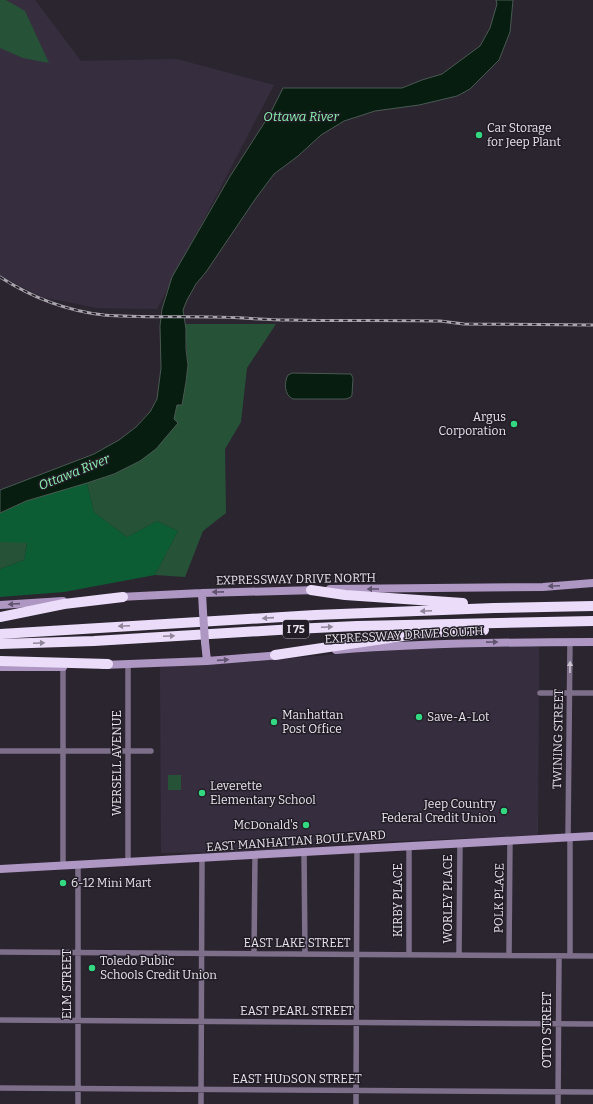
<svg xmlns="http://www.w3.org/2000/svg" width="593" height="1104" font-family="Bitter,serif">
	<rect width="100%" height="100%" fill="#2b2530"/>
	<path fill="#362e3e" d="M0,0H35L81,61L177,59L274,85L157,309L97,308L42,297L0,276Z
		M529,646L539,647L538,835L334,844L245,852L161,853L160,667L245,662L399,649Z"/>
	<path fill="#265337" d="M0,0H6L25,11L49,63L23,58L0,48Z
		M185,324H276L247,368L241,422L225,449L226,513L203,531L185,577L155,575L178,531L157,521L127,537L94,512L87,483L114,474L140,461L178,423L174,419L177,405H182L186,382L188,365Z
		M0,542H27L24,560L0,569Z
		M168,775H181V790H168Z"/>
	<path fill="#0d5d34" d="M87,483L94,512L127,537L157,521L178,531L155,575L64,592L0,597V569L24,560L27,543L0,542V513L26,501Z"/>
	<path fill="#071d10" stroke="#4a5952" d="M496,0H513L510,32L499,60L470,89L457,96L419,105L375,111L344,121L321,135L298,156L274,174L256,198L206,272L196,284L187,300L183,310L186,329V349L188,365L186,382L182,405H177L174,419L178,423L156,449L140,461L114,474L87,483L26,501L0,513V490L94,454L119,440L136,427L150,412L157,399L161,368L160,326L162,309L172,277L229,178L270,114L283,88H402L422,80L442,74L480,46L490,28L497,4Z
		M292,373L351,374L353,378L352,395L351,397L346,399H293C284,395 284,382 288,375Z"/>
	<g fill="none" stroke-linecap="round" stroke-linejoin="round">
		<path stroke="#7d6f8a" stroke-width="5.5" d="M128,664V862
			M63,667V866
			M540,693H593
			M0,751H151
			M568,837L570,642
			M304,851L305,954
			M0,952L593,956
			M254,953L255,855
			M409,955V846
			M459,955L460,843
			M509,955L510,840
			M570,956V837
			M0,1020L593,1024
			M0,1088L593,1092
			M78,1104V865
			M201,1104L202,858
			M356,1104L357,849
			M558,1104L559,956"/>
		<path stroke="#ae97c3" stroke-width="8" d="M330,589L543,587L593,583
			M202,593L203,612
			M119,597L202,593L317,590
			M0,605L63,601
			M205,642L207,661
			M336,650C422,643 507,642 593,642
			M103,665L207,661L281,655
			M0,667H63
			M0,869L593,836"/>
		<path stroke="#ebddf9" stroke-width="10" d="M311,590L345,595L463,603
			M0,617L64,604L123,597
			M0,634L315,615L494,608L593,606
			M0,644L94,641L294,629L357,626L593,621
			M275,655L410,635L438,632L484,630
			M0,661L108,664"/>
		<g stroke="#a9a5ad" stroke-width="3">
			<path id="rail" d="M0,277C31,297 67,311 104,315C140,318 177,316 213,317C238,317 264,320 289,320C339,321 390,320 440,321L464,324L593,325"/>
		</g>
		<use href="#rail" stroke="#211c26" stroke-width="1.5" stroke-dasharray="4.5" stroke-linecap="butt"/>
		<path stroke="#ae97c3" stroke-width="8" d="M203,612L205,642"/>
	</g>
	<defs><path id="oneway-solid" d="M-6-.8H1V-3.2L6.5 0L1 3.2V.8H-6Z"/></defs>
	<g fill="#60536d">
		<use href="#oneway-solid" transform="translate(554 586) rotate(177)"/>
		<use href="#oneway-solid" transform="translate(373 589) rotate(180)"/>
		<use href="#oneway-solid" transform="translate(218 592) rotate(179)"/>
		<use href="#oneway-solid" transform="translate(14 604) rotate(176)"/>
		<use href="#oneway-solid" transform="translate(492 642) rotate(-1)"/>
		<use href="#oneway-solid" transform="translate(223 660) rotate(-4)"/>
	</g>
	<g fill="#90869a">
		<use href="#oneway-solid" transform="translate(426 611) rotate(178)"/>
		<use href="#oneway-solid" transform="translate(268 618) rotate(176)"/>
		<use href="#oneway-solid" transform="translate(124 626) rotate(177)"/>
		<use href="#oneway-solid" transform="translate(327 627) rotate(-2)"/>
		<use href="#oneway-solid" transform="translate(169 636) rotate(-3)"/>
		<use href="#oneway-solid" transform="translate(39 643) rotate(-2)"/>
	</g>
	<use fill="#c8c1ce" href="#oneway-solid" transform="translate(570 667) rotate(-89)"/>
	<g fill="#33d881" stroke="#211c26" stroke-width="1.5">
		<circle cx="479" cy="135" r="4"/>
		<circle cx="514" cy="424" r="4"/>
		<circle cx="419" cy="717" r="4"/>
		<circle cx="274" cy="722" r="4"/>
		<circle cx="202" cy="793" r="4"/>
		<circle cx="504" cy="811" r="4"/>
		<circle cx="306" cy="825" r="4"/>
		<circle cx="63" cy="883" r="4"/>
		<circle cx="92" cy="968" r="4"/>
	</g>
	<g text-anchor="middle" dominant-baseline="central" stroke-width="3" stroke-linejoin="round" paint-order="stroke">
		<rect fill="#211c26" stroke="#aca8b0" stroke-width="1" x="283" y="620" width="26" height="18" rx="3"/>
		<g font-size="11" font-weight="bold" fill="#e8e4eb">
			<text x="296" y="629">I 75</text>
		</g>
		<g font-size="12" fill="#e8e4eb" stroke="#211c26" text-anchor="start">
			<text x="487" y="128">Car Storage<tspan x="487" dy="14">for Jeep Plant</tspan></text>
			<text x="506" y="417" text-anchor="end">Argus<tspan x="506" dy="14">Corporation</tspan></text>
			<text x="282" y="715">Manhattan<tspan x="282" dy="14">Post Office</tspan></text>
			<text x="427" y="717">Save-A-Lot</text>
			<text x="210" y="786">Leverette<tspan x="210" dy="14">Elementary School</tspan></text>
			<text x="496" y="804" text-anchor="end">Jeep Country<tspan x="496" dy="14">Federal Credit Union</tspan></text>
			<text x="298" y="825" text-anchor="end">McDonald's</text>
			<text x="71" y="883">6-12 Mini Mart</text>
			<text x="100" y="961">Toledo Public<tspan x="100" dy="14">Schools Credit Union</tspan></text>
		</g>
		<g font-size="12" fill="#e8e4eb" stroke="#211c26">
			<text transform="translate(296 579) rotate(-1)">EXPRESSWAY DRIVE NORTH</text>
			<text transform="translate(404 635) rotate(-3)">EXPRESSWAY DRIVE SOUTH</text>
			<text transform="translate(558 739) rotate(-89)">TWINING STREET</text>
			<text transform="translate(117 763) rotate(-90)">WERSELL AVENUE</text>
			<text transform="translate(296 841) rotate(-4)">EAST MANHATTAN BOULEVARD</text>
			<text transform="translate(499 898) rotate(-89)">POLK PLACE</text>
			<text transform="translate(448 899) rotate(-90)">WORLEY PLACE</text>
			<text transform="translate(398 900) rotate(-90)">KIRBY PLACE</text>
			<text x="297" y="943">EAST LAKE STREET</text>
			<text transform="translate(67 984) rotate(-90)">ELM STREET</text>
			<text x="297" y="1011">EAST PEARL STREET</text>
			<text transform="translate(547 1030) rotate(-90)">OTTO STREET</text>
			<text x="297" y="1079">EAST HUDSON STREET</text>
		</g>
		<g font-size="13" font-style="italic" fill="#8df0b1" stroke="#211c26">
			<text x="301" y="116">Ottawa River</text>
			<text transform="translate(74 472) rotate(-22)">Ottawa River</text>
		</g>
	</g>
</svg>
